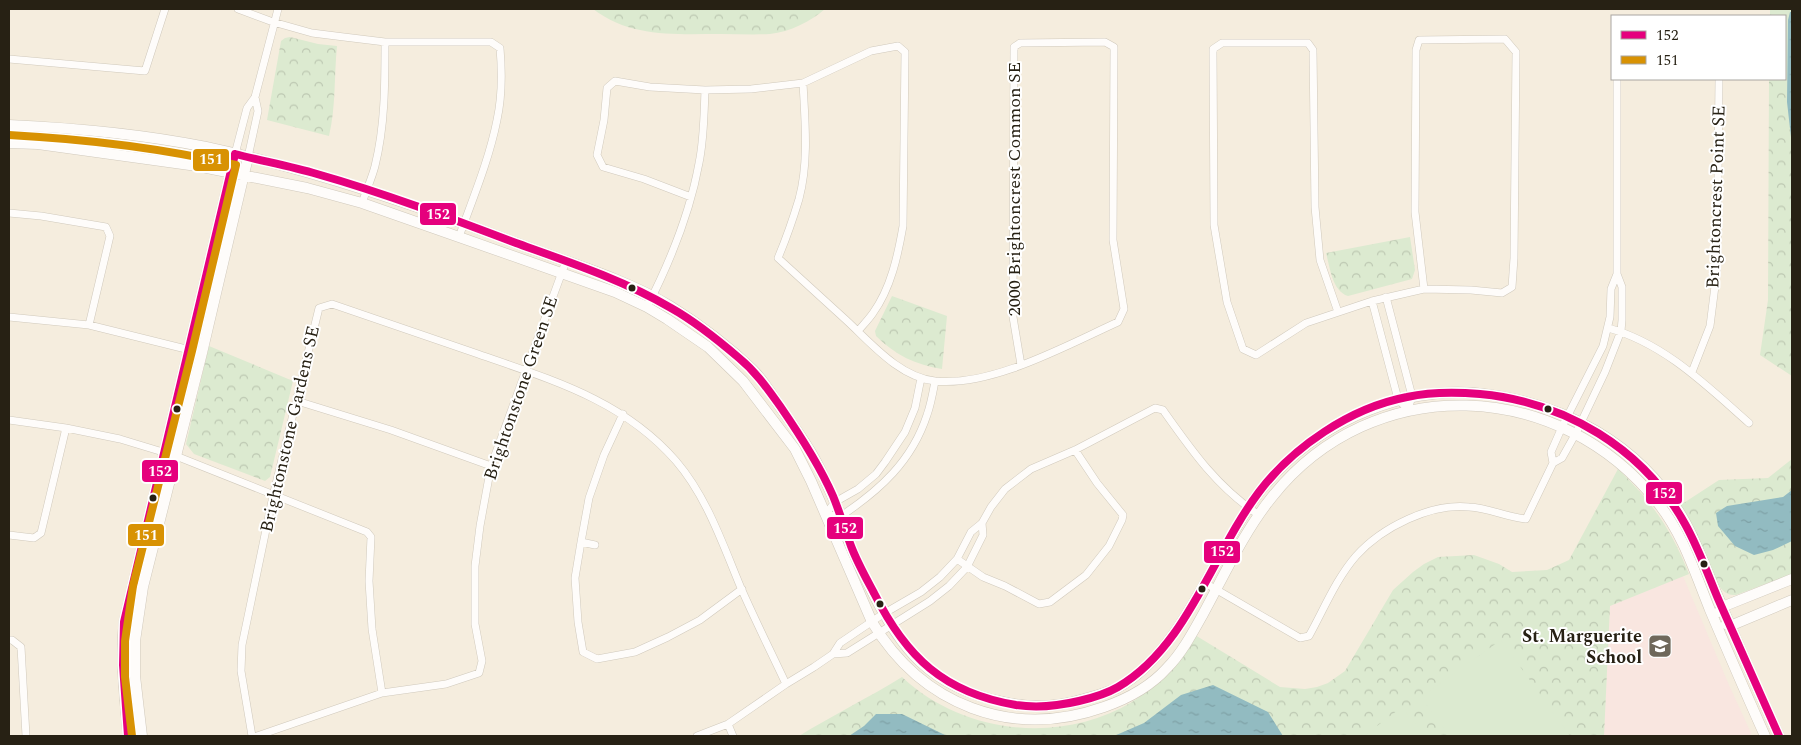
<svg xmlns="http://www.w3.org/2000/svg" width="1801" height="745" font-family="Spectral,serif">
	<defs>
		<pattern id="forest-crowns" width="20" height="18" patternUnits="userSpaceOnUse" patternTransform="scale(1.25)"><rect width="20" height="18" fill="#dcead0"/><path d="M2 6a3 3 0 1 1 6 0M12 15a3 3 0 1 1 6 0" fill="none" stroke="#bdc8b2"/></pattern>
		<pattern id="water-ripples" width="26" height="14" patternUnits="userSpaceOnUse" patternTransform="scale(1.25)"><rect width="26" height="14" fill="#92bbc1"/><path d="M2 4q2-2 4 0t4 0M15 11q2-2 4 0t4 0" fill="none" stroke="#7ea0a5"/></pattern>
	</defs>
	<rect width="100%" height="100%" fill="#f5edde"/>
	<path fill="#f9e6e0" d="M1683,576L1729,685L1751,733L1750,736H1604L1610,606Z"/>
	<path fill="url(#forest-crowns)" d="M593,9H825C811,21 790,32 770,34C754,35 737,34 721,34C675,34 631,38 593,9Z
		M1770,9H1792V376L1760,355L1768,300L1769,79H1785V16H1770Z
		M290,37L318,44L337,46C334,76 336,107 329,136L267,120L281,41L285,38Z
		M1410,237L1415,270L1412,279L1348,296C1332,291 1330,267 1326,253Z
		M892,296L947,316L942,369C916,365 895,355 876,336L875,331Z
		M209,346L293,381L270,477L265,481L194,454L186,444Z
		M1792,459V574L1736,595C1726,596 1721,589 1716,582L1679,506L1719,480L1768,478Z
		M1618,469C1653,503 1671,529 1689,574L1610,606L1604,736H799C833,715 868,698 902,677C963,734 1060,745 1132,702C1158,686 1176,659 1195,635L1280,687L1305,689L1317,687L1328,683L1345,671L1393,590L1413,572L1424,564L1438,557L1474,555L1499,564L1512,572L1547,570L1569,560Z"/>
	<path fill="#dcead0" d="M1501,640L1570,736H1449L1421,697Z
		M1398,710L1406,712L1425,736H1364Z"/>
	<path fill="url(#water-ripples)" d="M1790,12H1792V146L1787,102L1788,20Z
		M1792,490V541L1773,550L1754,555L1735,546L1718,526L1716,513L1727,506L1783,497Z
		M1213,685L1268,712L1283,736H1114L1144,723L1181,695Z
		M876,714H902L947,736H849L864,726Z"/>
	<g fill="none" stroke-linecap="round" stroke-linejoin="round">
		<g stroke="#d0c9bc" stroke-width="8">
			<path id="street" d="M238,9L273,22L312,33L344,37L385,42H491L500,48C502,71 502,97 497,120C489,160 473,198 459,237
				M9,59L145,71L165,9
				M803,83C805,121 809,162 799,199C793,219 786,239 778,258C801,279 823,299 846,320C871,343 899,377 935,381C992,387 1067,345 1118,322L1124,309L1113,240L1114,47L1105,42L1020,43L1014,47L1013,317L1021,365
				M705,90L751,89L803,83L871,51L898,46L905,52L903,226C898,255 891,288 873,313C869,319 863,325 858,331
				M235,154L247,108L255,97L278,9
				M248,157L258,111L255,97
				M362,203C366,191 372,178 375,166C385,126 385,84 385,42
				M9,213L41,216L106,227L110,236L89,325
				M1386,297L1412,396L1408,410
				M1372,301L1398,399L1408,410
				M647,307C670,262 690,213 699,163C704,139 704,114 705,90L650,87L615,81L607,88L604,120L597,155L603,167L644,179L691,197
				M1338,312L1320,260L1315,207L1313,50L1308,43H1222L1213,49L1214,225L1227,302L1243,349L1256,355L1306,323L1372,301L1424,289L1471,290L1502,293L1512,287L1514,258L1516,52L1505,39L1419,40L1416,50L1415,212L1424,289
				M9,317L89,325L202,353
				M1608,328C1664,343 1707,386 1749,423
				M1692,372L1710,326L1717,270L1719,79
				M297,401L391,430L491,466
				M623,414L604,455L589,498L581,542L575,578L578,622L583,652L597,659L635,652L668,637L700,620L742,589
				M9,420L66,428L120,439L176,456L367,532L371,537L369,581L372,629L382,693
				M1553,463L1551,452L1562,427L1603,346L1610,317L1611,289L1617,274
				M825,515L841,516C880,490 912,461 927,415C931,404 933,392 935,381
				M825,515L835,502L858,489L876,474L885,462L905,432L915,408L921,378
				M9,535L34,538L41,533L66,428
				M581,542L595,545
				M957,559L983,577L1005,586L1039,604L1050,602L1086,575L1109,546L1122,520L1123,515L1097,483L1075,450
				M1205,583L1300,638L1309,636C1324,609 1336,579 1356,556C1382,527 1431,503 1469,507C1489,508 1506,517 1526,519L1553,463L1562,458L1576,433L1605,372L1621,331L1622,320V287L1617,274V79
				M9,640H12L21,647L26,736
				M833,654L847,653L930,601L949,586L967,567L983,535L982,523
				M728,724L733,736
				M252,736L241,671L242,645L273,496L319,308L332,304C381,321 430,338 478,354C552,380 623,400 676,461C707,497 723,545 741,588C755,620 771,652 786,684
				M257,736L382,693L446,684L479,673L482,661L475,624V566L480,526L491,466L566,261
				M697,736L728,724L786,684L814,667L833,654L840,643L883,614L921,592L940,577L957,559L971,532L982,523L991,507L1005,489L1031,469L1075,450L1155,408L1163,410C1192,451 1217,487 1259,515"/>
		</g>
		<g stroke="#d0c9bc" stroke-width="11">
			<path id="secondary" d="M9,125C74,128 142,134 206,147C313,170 416,205 519,244C569,263 624,278 670,306C699,324 728,346 753,370C764,381 772,395 781,408C792,424 804,440 813,456C823,473 830,492 838,509C843,520 845,531 849,542C855,557 862,571 869,585C900,649 930,687 1003,702C1030,708 1058,707 1084,699C1095,696 1107,693 1117,688C1183,653 1216,548 1260,491C1310,427 1393,387 1475,393C1562,401 1642,444 1685,522C1698,546 1707,572 1718,597C1738,644 1758,690 1779,736
				M9,143L38,144L197,166L307,188L362,203L459,237L615,292L647,307L667,319L708,347L743,381L795,449L811,481L872,622C922,705 1011,740 1104,707C1127,699 1150,687 1167,668C1181,654 1192,634 1202,616C1224,576 1243,533 1272,497C1373,370 1560,378 1658,503C1683,534 1695,573 1710,610C1728,652 1746,694 1765,736
				M1719,612L1722,607L1792,579
				M1726,624L1730,626L1792,600
				M128,736C125,698 120,660 124,622L235,154
				M142,736L135,676V641L143,587L202,353L248,157"/>
		</g>
		<use href="#street" stroke="#fefcfa" stroke-width="7"/>
		<use href="#secondary" stroke="#fefcfa" stroke-width="10"/>
		<g stroke="#fff" stroke-width="11">
			<path id="bus-1" d="M128,736L123,665L124,622L235,154C262,161 290,166 317,174C384,193 450,218 516,243C569,262 623,280 671,308C696,322 718,340 739,358C756,372 767,388 780,406C800,435 819,464 833,496C840,513 845,530 851,546C857,562 866,578 874,593C906,657 944,693 1016,705C1037,708 1058,706 1079,701C1092,698 1106,694 1118,687C1188,646 1212,554 1259,492C1293,447 1350,408 1407,397C1430,392 1456,392 1480,394C1565,402 1643,448 1685,524C1699,549 1708,575 1719,601C1739,646 1759,691 1779,736"/>
		</g>
		<g stroke="#fff" stroke-width="11">
			<path id="bus-2" d="M9,135C85,139 161,148 236,165L192,351L133,586L125,641V677L132,736"/>
		</g>
		<use href="#bus-1" stroke="#e5007d" stroke-width="8"/>
		<use href="#bus-2" stroke="#d89203" stroke-width="8"/>
	</g>
	<defs>
		<g id="school-square" transform="scale(1.25)"><rect x="-9" y="-9" width="18" height="18" rx="4" fill="#6f685b" stroke="#fff"/><path d="M0-5L7-2L0 1L-7-2ZM-4 1L0 2.5L4 1V4Q0 6-4 4Z" fill="#fff"/></g>
	</defs>
	<g fill-rule="evenodd">
		<use href="#school-square" x="1660" y="646"/>
	</g>
	<g fill="#272114" stroke="#fff" stroke-width="2">
		<circle cx="632" cy="288" r="4.5"/>
		<circle cx="177" cy="409" r="4.5"/>
		<circle cx="1548" cy="409" r="4.5"/>
		<circle cx="153" cy="498" r="4.5"/>
		<circle cx="1704" cy="564" r="4.5"/>
		<circle cx="1202" cy="589" r="4.5"/>
		<circle cx="880" cy="604" r="4.5"/>
	</g>
	<g text-anchor="middle" dominant-baseline="central" stroke-width="4" stroke-linejoin="round" paint-order="stroke">
		<g font-size="18" fill="#272114" stroke="#fff">
			<text transform="translate(1014 189) rotate(-90)">2000 Brightoncrest Common SE</text>
			<text transform="translate(1716 197) rotate(-88)">Brightoncrest Point SE</text>
			<text transform="translate(521 388) rotate(-71)">Brightonstone Green SE</text>
			<text transform="translate(290 429) rotate(-77)">Brightonstone Gardens SE</text>
		</g>
		<g font-size="18" font-weight="bold" fill="#272114" stroke="#fff" text-anchor="end">
			<text x="1642" y="636">St. Marguerite<tspan x="1642" dy="21">School</tspan></text>
		</g>
	</g>
	<g stroke="#fff" stroke-width="2">
		<rect x="192" y="148" width="38" height="24" rx="5" fill="#d89203"/>
		<rect x="419" y="202" width="38" height="24" rx="5" fill="#e5007d"/>
		<rect x="141" y="459" width="38" height="24" rx="5" fill="#e5007d"/>
		<rect x="1645" y="481" width="38" height="24" rx="5" fill="#e5007d"/>
		<rect x="826" y="516" width="38" height="24" rx="5" fill="#e5007d"/>
		<rect x="127" y="523" width="38" height="24" rx="5" fill="#d89203"/>
		<rect x="1203" y="540" width="38" height="24" rx="5" fill="#e5007d"/>
	</g>
	<g font-size="14" text-anchor="middle" font-weight="bold" fill="#fff">
		<text x="211" y="164">151</text>
		<text x="438" y="219">152</text>
		<text x="160" y="476">152</text>
		<text x="1664" y="498">152</text>
		<text x="845" y="533">152</text>
		<text x="146" y="540">151</text>
		<text x="1222" y="556">152</text>
	</g>
	<rect width="1801" height="745" fill="none" stroke="#272114" stroke-width="20"/>
	<rect x="1611" y="15" width="175" height="65" fill="#ffffff" stroke="#a9a6a1"/>
	<rect x="1621" y="31" width="25" height="8" fill="#e5007d" stroke="#a9a6a1"/>
	<text x="1656" y="40" font-size="15" fill="#272114">152</text>
	<rect x="1621" y="56" width="25" height="8" fill="#d89203" stroke="#a9a6a1"/>
	<text x="1656" y="65" font-size="15" fill="#272114">151</text>
</svg>
